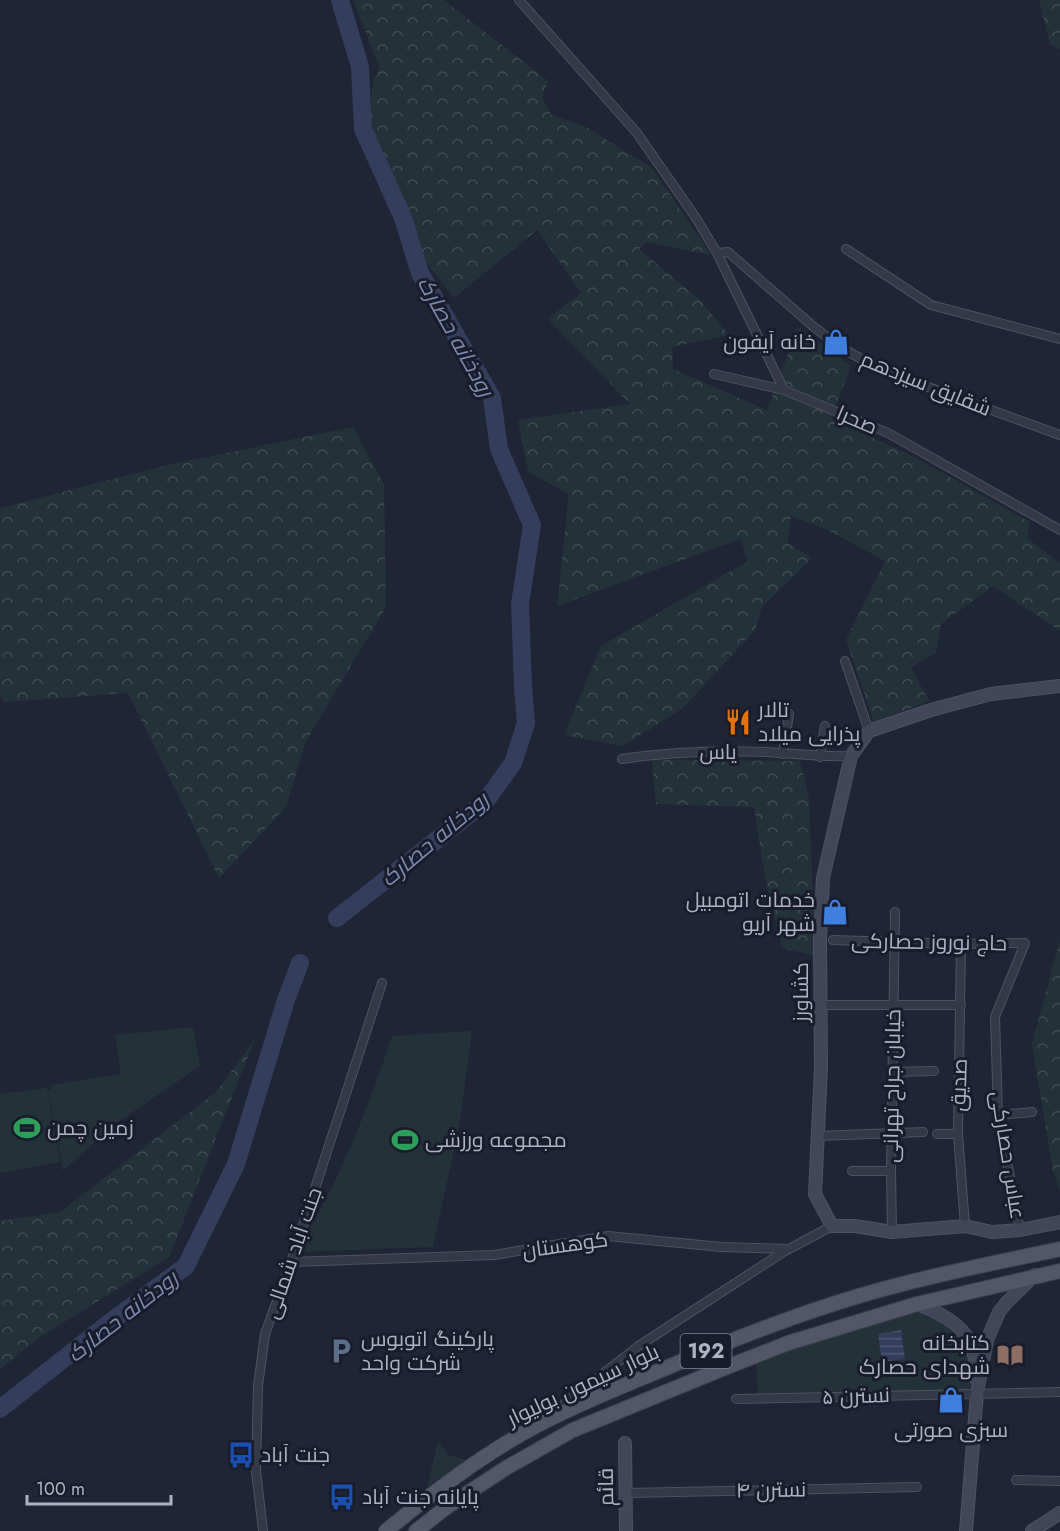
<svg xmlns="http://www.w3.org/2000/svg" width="1060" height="1531" font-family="Jost,Cairo,sans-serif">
	<defs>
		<pattern id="forest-crowns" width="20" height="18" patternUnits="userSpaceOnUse" patternTransform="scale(1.5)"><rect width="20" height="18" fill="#233238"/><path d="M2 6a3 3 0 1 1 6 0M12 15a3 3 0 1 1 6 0" fill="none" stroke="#404d53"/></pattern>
		<pattern id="water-rules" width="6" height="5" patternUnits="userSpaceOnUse" patternTransform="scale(1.5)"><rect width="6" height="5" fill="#353d5d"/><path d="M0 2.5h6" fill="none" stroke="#505773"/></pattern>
	</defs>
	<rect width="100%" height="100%" fill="#202536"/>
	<path fill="url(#forest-crowns)" d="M353,0H444L548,81L542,97L551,115L586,127L652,168L711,255L647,242L639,249L700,300L729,335L672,347L673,369L767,410L798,327L851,366L831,418L914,457L1030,522L1027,538L1060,563V631L993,586L941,624L936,652L911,668L929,701L874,722L846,640L885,561L828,530L791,516L787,543L812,558L762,607L755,630L683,708L623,746L564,735L601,646L748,561L740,539L557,606L569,494L528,472L518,420L630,404L548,319L581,293L537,230L454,298L421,256L384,159L369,127L373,81L380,69Z
		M1039,0H1060V50L1050,44Z
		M353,427L384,484L386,607L306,741L286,807L219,878L128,693L4,702L0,694V508L168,465Z
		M652,760L800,761L809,799L815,956L782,948L765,876L754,807L656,804Z
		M1060,940V1190L1053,1171L1032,1044Z
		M255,1039L169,1257L40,1337L0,1369V1221L60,1212L216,1092Z"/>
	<path fill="#233238" d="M193,1027L200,1066L111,1127L63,1171L48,1090H51V1085L121,1074L115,1035Z
		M472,1031L460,1121L433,1247L297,1252C339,1181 366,1114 392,1036Z
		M47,1088L60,1162L0,1173V1094Z
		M921,1312C941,1317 961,1332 969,1351C973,1361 970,1379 970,1390L758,1394L756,1362L841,1333L907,1314Z
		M438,1442L449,1455L466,1460L427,1487Z"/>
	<path fill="url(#water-rules)" d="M901,1330L905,1359L882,1362L878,1334Z"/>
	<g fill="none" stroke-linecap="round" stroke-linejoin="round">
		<path stroke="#353d5d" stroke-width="18" d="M337,918L485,802L513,763L526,723L523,687L520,604L532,525L499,449L492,398L420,273L403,218L363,129L360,67L340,0
			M0,1409L109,1323L186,1266L236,1164L286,1000L300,963"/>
		<g stroke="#4e5261" stroke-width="10">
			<path id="street" d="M519,0L637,133L696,218L717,253L784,390L888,433L1060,530
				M846,249L931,305L1060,339
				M717,253L728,252L814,327L843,349L884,371L1060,435
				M714,374L784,390
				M845,661L869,731
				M783,754L789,714
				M820,757L825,726
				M622,759C669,752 719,750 767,752C795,754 822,757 851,756
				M833,940L961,944L1025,943L995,1017L998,1115L1020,1230
				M961,944L958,1134L965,1226
				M821,1005H961
				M893,1072L934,1071
				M998,1115L1032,1112
				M937,1134H958
				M818,1136L923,1132
				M852,1171H891
				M892,1232L891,1171L895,912
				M291,1262L494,1255L608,1236L721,1247L789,1249L832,1226
				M736,1399L1060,1392
				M555,1411L640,1345L788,1249
				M1016,1480L1060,1481
				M626,1493L917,1487
				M263,1531L256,1471L258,1386L265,1334L291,1262L382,983"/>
		</g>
		<g stroke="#4e5261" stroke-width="14">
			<path id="secondary" d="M1060,686L991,694L931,710L869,731L851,756L823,878L820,940L821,1067L815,1194L832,1226H855L892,1232L965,1226L992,1232L1020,1230L1060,1222
				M917,1304C939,1312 967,1326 973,1350C976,1359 975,1370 976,1379
				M625,1443L626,1531
				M966,1531L977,1393L987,1340L999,1312L1007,1302L1035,1275
				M1032,1531L1060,1513"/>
		</g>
		<g stroke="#3d4150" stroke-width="16">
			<path id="primary" d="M386,1531C433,1492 484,1453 538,1425C579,1403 623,1386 666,1368C730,1340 795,1315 862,1295C927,1276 994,1263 1060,1249
				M416,1531L448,1506L506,1468L573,1430L727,1367L788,1343L917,1304L1060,1271"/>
		</g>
		<use href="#street" stroke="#343847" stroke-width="8"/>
		<use href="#secondary" stroke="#424659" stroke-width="12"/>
		<use href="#primary" stroke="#525667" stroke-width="14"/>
	</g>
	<defs>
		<g id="shop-bare" transform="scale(2.07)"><path d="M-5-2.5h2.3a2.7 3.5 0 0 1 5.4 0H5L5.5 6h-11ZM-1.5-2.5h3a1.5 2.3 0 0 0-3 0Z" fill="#3f7fe0" stroke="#191d2b" stroke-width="2.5" paint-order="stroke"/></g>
		<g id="restaurant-bare" transform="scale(2.07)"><path d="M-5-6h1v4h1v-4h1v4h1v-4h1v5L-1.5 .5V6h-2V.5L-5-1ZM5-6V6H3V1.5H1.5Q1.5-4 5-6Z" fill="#e8710a" stroke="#191d2b" stroke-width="2.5" paint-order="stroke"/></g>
		<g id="stadium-bare" transform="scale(2.07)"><path d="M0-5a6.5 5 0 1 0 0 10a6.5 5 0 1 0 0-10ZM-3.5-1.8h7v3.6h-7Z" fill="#2e9e5b" stroke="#191d2b" stroke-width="2.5" paint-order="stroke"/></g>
		<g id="parking-bare" transform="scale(2.07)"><path d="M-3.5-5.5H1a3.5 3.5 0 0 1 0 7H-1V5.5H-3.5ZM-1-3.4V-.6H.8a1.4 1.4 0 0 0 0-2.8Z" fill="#5c6f8a" stroke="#191d2b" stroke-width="2.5" paint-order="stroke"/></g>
		<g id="library-bare" transform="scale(2.07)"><path d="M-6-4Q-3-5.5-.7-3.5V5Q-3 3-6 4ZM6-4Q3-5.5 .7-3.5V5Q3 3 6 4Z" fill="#8d6e63" stroke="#191d2b" stroke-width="2.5" paint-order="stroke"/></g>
		<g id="bus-bare" transform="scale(2.07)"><path d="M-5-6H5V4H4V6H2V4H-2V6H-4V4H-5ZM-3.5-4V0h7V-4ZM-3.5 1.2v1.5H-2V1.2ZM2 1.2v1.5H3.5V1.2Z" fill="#1a4fb4" stroke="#191d2b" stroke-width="2.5" paint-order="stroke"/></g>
	</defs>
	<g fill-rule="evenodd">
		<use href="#shop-bare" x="836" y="342"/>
		<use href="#restaurant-bare" x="738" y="722"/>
		<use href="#shop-bare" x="835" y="912"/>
		<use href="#stadium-bare" x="27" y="1128"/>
		<use href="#stadium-bare" x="405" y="1140"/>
		<use href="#parking-bare" x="341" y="1351"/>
		<use href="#library-bare" x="1010" y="1355"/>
		<use href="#shop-bare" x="951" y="1400"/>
		<use href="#bus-bare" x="241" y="1455"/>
		<use href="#bus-bare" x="342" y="1497"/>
	</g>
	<g text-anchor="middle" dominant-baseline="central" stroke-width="6" stroke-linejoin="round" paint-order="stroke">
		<rect fill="#191d2b" stroke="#818595" stroke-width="1.5" x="680.5" y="1334" width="51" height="34" rx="4.5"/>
		<g font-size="20" font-weight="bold" fill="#aeb2c3">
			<text x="706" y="1351">192</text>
		</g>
		<g font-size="21" fill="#aeb2c3" stroke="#191d2b" text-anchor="start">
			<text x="816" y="342" text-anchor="end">خانه آیفون</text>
			<text x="758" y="710">تالار<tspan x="758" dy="24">پذرایی میلاد</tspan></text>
			<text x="815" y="900" text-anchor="end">خدمات اتومبیل<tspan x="815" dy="24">شهر آریو</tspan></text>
			<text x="47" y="1128">زمین چمن</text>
			<text x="425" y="1140">مجموعه ورزشی</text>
			<text x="361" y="1339">پارکینگ اتوبوس<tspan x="361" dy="24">شرکت واحد</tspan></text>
			<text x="990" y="1343" text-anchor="end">کتابخانه<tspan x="990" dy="24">شهدای حصارک</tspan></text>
			<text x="951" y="1430" text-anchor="middle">سبزی صورتی</text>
			<text x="261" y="1455">جنت آباد</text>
			<text x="362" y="1497">پایانه جنت آباد</text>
		</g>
		<g font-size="21" fill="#aeb2c3" stroke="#191d2b">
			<text transform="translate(926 384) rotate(22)">شقایق سیزدهم</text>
			<text transform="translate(857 420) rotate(23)">صحرا</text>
			<text x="718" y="752">یاس</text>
			<text transform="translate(929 942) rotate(1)">حاج نوروز حصارکی</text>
			<text transform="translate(801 992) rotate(-90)">کشاورز</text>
			<text transform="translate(959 1085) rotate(-88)">صدیق</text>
			<text transform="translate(892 1086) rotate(-89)">خیابان جراح تهرانی</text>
			<text transform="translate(1008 1155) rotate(81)">عباس حصارکی</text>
			<text transform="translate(565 1245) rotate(-8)">کوهستان</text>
			<text transform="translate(293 1253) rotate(-71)">جنت آباد شمالی</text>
			<text transform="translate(583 1385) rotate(-25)">بلوار سیمون بولیوار</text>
			<text transform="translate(856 1396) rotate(-2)">نسترن ۵</text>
			<text transform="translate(606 1487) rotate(-91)">قائم</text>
			<text transform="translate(771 1490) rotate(-1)">نسترن ۴</text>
		</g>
		<g font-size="22" font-style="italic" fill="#7f89b0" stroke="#191d2b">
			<text transform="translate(456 336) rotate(61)">رودخانه حصارک</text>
			<text transform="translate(434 839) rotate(-40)">رودخانه حصارک</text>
			<text transform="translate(122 1316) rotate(-38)">رودخانه حصارک</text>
		</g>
	</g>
	<path d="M27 1495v9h144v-9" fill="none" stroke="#aeb2c3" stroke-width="3"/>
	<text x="36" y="1495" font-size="18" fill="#aeb2c3" stroke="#191d2b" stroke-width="4.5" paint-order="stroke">100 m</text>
</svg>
